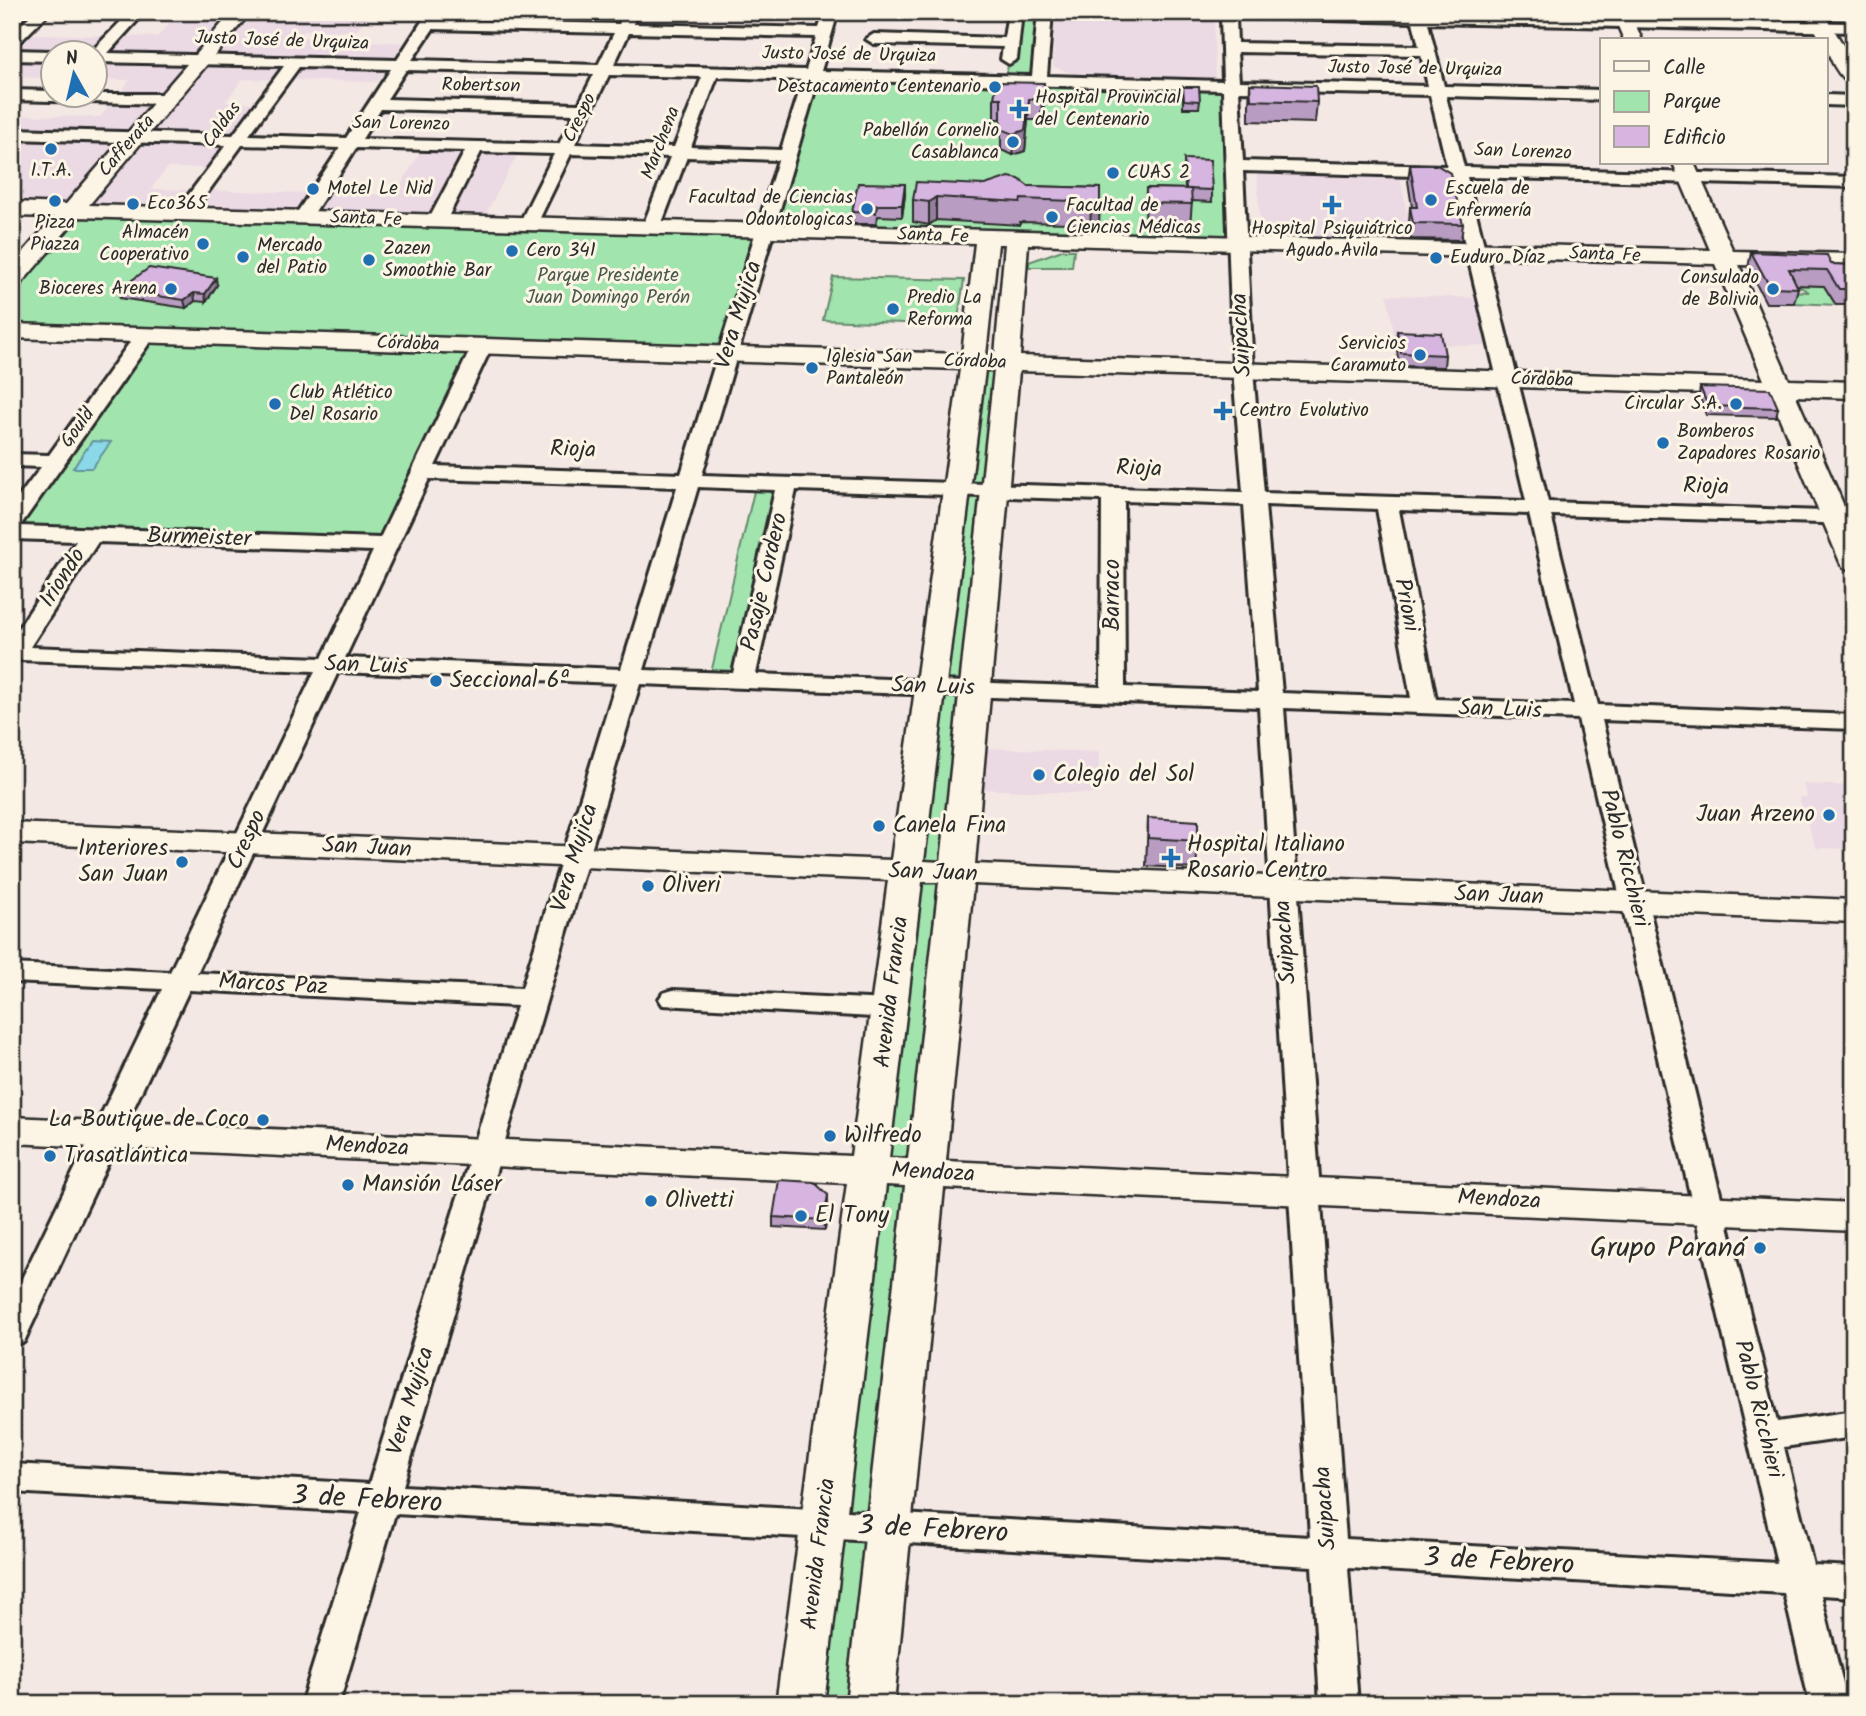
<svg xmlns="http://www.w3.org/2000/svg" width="1866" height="1716" font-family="Kalam,sans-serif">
	<rect width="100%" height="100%" fill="#f4e8e4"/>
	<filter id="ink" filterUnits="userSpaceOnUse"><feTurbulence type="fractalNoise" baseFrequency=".0143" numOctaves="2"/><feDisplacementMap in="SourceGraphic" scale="14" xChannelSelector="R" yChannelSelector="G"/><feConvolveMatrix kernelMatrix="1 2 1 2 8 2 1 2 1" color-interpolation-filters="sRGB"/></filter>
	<g filter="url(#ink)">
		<path fill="#ebd9e3" d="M180,12H371L356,31L305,30L299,37L403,43L377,82L243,79L225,102L253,103L208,168H167L151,189L395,195L420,152L518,154L485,215L12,202V115L100,117L130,80L95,79L94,52H52V78L12,77V54L33,34L157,37Z
			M1062,14L1214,20L1215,78L1081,77L1053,66L1055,16Z
			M1257,174L1400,178L1412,241L1261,237Z
			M1387,295L1477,298L1489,346L1396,343Z
			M983,748L1099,752L1098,794L979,789Z
			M1803,784L1854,786V849L1816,848L1799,797H1807Z"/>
		<path fill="#a1e4ae" stroke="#66886c" stroke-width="2" d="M1015,12H1045L1039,80L1230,85L1239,245L765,231L812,75L1006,80Z
			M90,215L750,235L752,239L725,343L714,347L12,325C12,297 11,284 33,264C42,256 49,257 61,244L58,237L75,220Z
			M1062,250H1074L1072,267H1029V262Z
			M833,277L964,280L957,325L823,320Z
			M1797,285L1824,286L1836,305L1794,303L1789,291L1809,292Z
			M145,335L482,346L385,545L12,532Z
			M972,362L1005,363L870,1704H800Z
			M755,487L778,488L738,674L711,673Z"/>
		<path fill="#8ad8e8" stroke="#64939c" stroke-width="2" d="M92,441L111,442L92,468H73Z"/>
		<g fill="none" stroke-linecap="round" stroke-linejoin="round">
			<g stroke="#2b2b2b" stroke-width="6">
				<path id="minor" d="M34,12H50L17,45L12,46V33Z
					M130,12H145L108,53L397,60L428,12H443L438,20L619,24L625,12H637L633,24L819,28L824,12H838L821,71L1032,76L1038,12H1052L1047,76L1223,81L1221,18L1164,16L1157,12H1425L1854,23V32L1428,23L1444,86L1602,90V100L1446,96L1464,167L1854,177V187L1467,177L1548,502L1854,512V524L1551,515L1598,705L1854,715V729L1602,720L1777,1422L1854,1411V1437L1784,1447L1813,1565L1854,1567V1597L1821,1595L1848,1704H1810L1784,1593L1348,1568L1358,1704H1320L1312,1566L395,1514L339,1704H301L361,1512L12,1492V1464L369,1484L517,1006L189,990L28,1333L24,1342L12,1345V1299L162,989L12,982V964L170,972L315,671L21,660L12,663V638L76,541L12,539V506L41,467L12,466V454L49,455L138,331L145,329L155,335L20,526L380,538L472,346L482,340L492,346L435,466L681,474L778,160L687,157L660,228L651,233L642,228L670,157L571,154L537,224L528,229L519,224L554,154L481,152L446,221L437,226L428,221L465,151L356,148L309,221L303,222L294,217L340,148L242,145L189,218L183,219L174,214L226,145L12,139V129L233,135L284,66L94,62V52H91ZM1236,18L1413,22L1419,46L1237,43ZM433,29L614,33L598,65L412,60ZM629,33L816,37L806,70L614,65ZM1237,52L1421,55L1428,86L1239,81ZM299,67L391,69L346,138L249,135ZM406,70L594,74L579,104L387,99ZM609,75L702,77L674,147L575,144ZM717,77L803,80L781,150L691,147ZM818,80L1223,90L1233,371L1243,492L702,475ZM1239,91L1430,95L1447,166L1243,161ZM381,109L574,114L559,144L362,139ZM1243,171L1449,177L1526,501L1264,493L1253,371ZM429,479L677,487L621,669L345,658ZM698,487L775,490L733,673L644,670ZM796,490L1102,500L1101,687L756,674ZM1124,501L1244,505L1258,692L1125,687ZM1265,505L1377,509L1411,698L1282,693ZM1399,510L1529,514L1574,704L1436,699ZM98,542L373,551L322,658L30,647ZM338,672L616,683L522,988L197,973ZM640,684L1259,707L1310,1537L403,1486ZM1284,708L1578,719L1777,1563L1346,1539Z
					M1008,12H1022L1017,59L1009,64L1001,59L1003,47L874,44L866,39L874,34L1004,38Z
					M12,50L52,51L56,52H52V61L12,60Z
					M12,90L52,91V94H167L175,99L167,104L12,100Z
					M1826,95L1854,96V106L1826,105Z
					M673,990L890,1000L900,1003L904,1009L900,1015L890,1018L663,1005L659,999L663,993Z"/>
			</g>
			<g stroke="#2b2b2b" stroke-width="5">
				<path id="major" d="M232,12H251L89,205L1710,250L1673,163H1694L1733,251L1854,254V268L1739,265L1789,380L1854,382V398L1796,396L1854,529V570L1844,568L1840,562L1770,395L1019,371L975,864L1854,900V922L973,884L946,1161L1854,1203V1231L944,1188L894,1704H846L905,1186L886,1185L824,1704H776L847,1183L12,1143V1117L851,1156L888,880L12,843V823L891,860L960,369L12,338V324L962,354L975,243L78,217L20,285L12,287V265L54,217L12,216V202L66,204ZM998,244H1005L995,355H986ZM1028,244L1715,264L1764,380L1020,356ZM985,370H994L941,862L924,861ZM922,882H939L908,1159L889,1158Z
					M1612,12H1630L1642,40H1624Z
					M1804,12H1823L1854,63V85C1840,82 1826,54 1826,40H1821Z"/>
			</g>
			<use href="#minor" fill="#fcf5e5" fill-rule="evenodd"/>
			<use href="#major" fill="#fcf5e5" fill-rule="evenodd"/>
		</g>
		<path fill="#b89cc2" stroke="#2b2b2b" stroke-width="2" d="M1044,83V104L1041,120H1028L1025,151L1013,155L1001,150V119H994V98Z
			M1250,84L1317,102L1315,123L1249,121V105Z
			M1183,87L1200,101L1199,108H1183Z
			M1184,159L1212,190V202L1192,201L1190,226L1145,225L1146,188L1185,189Z
			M1410,165L1463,224L1461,240L1411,239L1409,223L1410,207H1412L1408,181Z
			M1028,186L1100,188L1099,224L1090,229L1080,228L1073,223L1020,222V225L936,220L929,225L913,222V200Z
			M905,195L902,217L878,216L876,224H853L852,212Z
			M1751,252L1831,264L1854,265V305H1836L1824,286L1796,285L1798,288L1794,303H1766L1748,268Z
			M217,285L206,302L195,301L186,308L120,298L118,290Z
			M1397,331L1445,355L1444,367L1399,366L1396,343Z
			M1700,387L1778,408L1776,417L1706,415L1699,395Z
			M1148,818L1198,841L1196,869L1146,866Z
			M828,1195V1205L825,1230L773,1227V1217Z"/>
		<path fill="#967f9e" stroke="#2b2b2b" stroke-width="2" d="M1044,83V104L1041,120L1042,99Z
			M1029,99L1028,120L1025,151L1013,155L1014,134Z
			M905,184V195L902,217V205Z
			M936,197V220L929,225V202Z
			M1100,201L1099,224L1090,229L1091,206Z
			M216,278L217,285L206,302L205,294Z
			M194,293L195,301L186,308L184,300Z
			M828,1195V1205L825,1230L824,1220Z"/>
		<path fill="#d6b5e1" stroke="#2b2b2b" stroke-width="2" d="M997,82L1044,83L1042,99H1029L1025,130L1014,134L1001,129V98H994Z
			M1250,84L1316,86L1317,102L1251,100Z
			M1183,87H1199L1200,101L1184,100Z
			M1184,159L1210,160L1212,190L1186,189Z
			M1410,165H1437L1450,173L1463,224L1413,223L1410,207H1417Z
			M1009,177L1019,179L1028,186L1100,188V201L1091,206H1081L1073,201L1021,199L1020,202L936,197L929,202L913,200L916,182L985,185Z
			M858,183L905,184L902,205H877L876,213L852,212Z
			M1146,188L1191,189L1192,204L1146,203Z
			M1751,252L1827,255L1831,264L1854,265V289H1839L1827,270L1789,269L1798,288L1770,287Z
			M149,268L216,278L205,294L194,293L184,300L118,290Z
			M1397,331L1441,333L1445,355L1401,353Z
			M1700,387L1770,389L1778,408L1708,406Z
			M1148,818L1198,821V841L1148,838Z
			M779,1180L814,1182L828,1195L824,1220L773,1217Z"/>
	</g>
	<g fill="#1f6fb2" stroke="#fcf5e5" stroke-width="2.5">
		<circle cx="995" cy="87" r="7"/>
		<path d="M1015.5 98.5h7v7h7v7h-7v7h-7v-7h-7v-7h7z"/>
		<circle cx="1013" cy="142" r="7"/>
		<circle cx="51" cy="149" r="7"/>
		<circle cx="1113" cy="173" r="7"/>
		<circle cx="313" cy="189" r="7"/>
		<circle cx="1431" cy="200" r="7"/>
		<circle cx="55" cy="201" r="7"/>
		<circle cx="133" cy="204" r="7"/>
		<path d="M1328.5 194.5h7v7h7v7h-7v7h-7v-7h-7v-7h7z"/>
		<circle cx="867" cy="209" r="7"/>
		<circle cx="1052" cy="217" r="7"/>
		<circle cx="203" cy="244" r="7"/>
		<circle cx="512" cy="251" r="7"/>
		<circle cx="243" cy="257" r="7"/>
		<circle cx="1436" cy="258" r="7"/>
		<circle cx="369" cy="260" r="7"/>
		<circle cx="171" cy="289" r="7"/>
		<circle cx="1773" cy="289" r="7"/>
		<circle cx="893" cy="309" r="7"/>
		<circle cx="1420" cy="355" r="7"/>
		<circle cx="812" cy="368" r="7"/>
		<circle cx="275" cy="404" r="7"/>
		<circle cx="1736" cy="404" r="7"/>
		<path d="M1219.5 400.5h7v7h7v7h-7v7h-7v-7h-7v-7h7z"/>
		<circle cx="1663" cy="443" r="7"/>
		<circle cx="436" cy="681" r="7"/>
		<circle cx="1039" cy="775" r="7"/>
		<circle cx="1829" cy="815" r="7"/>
		<circle cx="879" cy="826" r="7"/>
		<path d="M1167.5 847.5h7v7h7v7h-7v7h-7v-7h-7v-7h7z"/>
		<circle cx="182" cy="862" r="7"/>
		<circle cx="648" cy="886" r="7"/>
		<circle cx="263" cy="1120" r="7"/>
		<circle cx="830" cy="1136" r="7"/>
		<circle cx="50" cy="1156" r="7"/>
		<circle cx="348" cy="1185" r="7"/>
		<circle cx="651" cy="1201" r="7"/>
		<circle cx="801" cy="1216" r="7"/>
		<circle cx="1760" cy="1248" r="7"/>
	</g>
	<g text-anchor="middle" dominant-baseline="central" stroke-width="6" stroke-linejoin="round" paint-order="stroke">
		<g font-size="19" fill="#2b2b2b" stroke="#fcf5e5">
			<text transform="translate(282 41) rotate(2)">Justo José de Urquiza</text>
			<text transform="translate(849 55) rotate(1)">Justo José de Urquiza</text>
			<text transform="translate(1415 69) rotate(1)">Justo José de Urquiza</text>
			<text transform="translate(481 86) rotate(1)">Robertson</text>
			<text transform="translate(580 118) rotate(-64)">Crespo</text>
			<text transform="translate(401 124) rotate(1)">San Lorenzo</text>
			<text transform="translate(222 125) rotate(-54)">Caldas</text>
			<text transform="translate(661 143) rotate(-69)">Marchena</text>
			<text transform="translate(127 146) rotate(-49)">Cafferata</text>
			<text transform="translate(1523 152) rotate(2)">San Lorenzo</text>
			<text transform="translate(366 219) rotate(2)">Santa Fe</text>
			<text transform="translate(933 236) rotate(2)">Santa Fe</text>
			<text transform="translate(1605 255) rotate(2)">Santa Fe</text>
			<text transform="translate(408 344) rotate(2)">Córdoba</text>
			<text transform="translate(975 362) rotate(2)">Córdoba</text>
			<text transform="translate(1542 380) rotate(2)">Córdoba</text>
			<text transform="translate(78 428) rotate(-54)">Gould</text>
		</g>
		<g font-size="19" fill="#2b2b2b" stroke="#fcf5e5" text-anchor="start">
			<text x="981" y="87" text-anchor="end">Destacamento Centenario</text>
			<text x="1035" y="98">Hospital Provincial<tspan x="1035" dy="22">del Centenario</tspan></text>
			<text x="999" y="131" text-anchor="end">Pabellón Cornelio<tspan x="999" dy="22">Casablanca</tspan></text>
			<text x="51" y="171" text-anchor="middle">I.T.A.</text>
			<text x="1127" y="173">CUAS 2</text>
			<text x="327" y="189">Motel Le Nid</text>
			<text x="1445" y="189">Escuela de<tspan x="1445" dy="22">Enfermería</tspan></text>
			<text x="853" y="198" text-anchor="end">Facultad de Ciencias<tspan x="853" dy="22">Odontologicas</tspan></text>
			<text x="147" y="204">Eco365</text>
			<text x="1066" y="206">Facultad de<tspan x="1066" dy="22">Ciencias Médicas</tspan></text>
			<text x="55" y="223" text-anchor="middle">Pizza<tspan x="55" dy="22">Piazza</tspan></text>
			<text x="1332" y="229" text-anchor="middle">Hospital Psiquiátrico<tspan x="1332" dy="22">Agudo Avila</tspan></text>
			<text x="189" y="233" text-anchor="end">Almacén<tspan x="189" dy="22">Cooperativo</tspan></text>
			<text x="257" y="246">Mercado<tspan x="257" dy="22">del Patio</tspan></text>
			<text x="383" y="249">Zazen<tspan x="383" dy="22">Smoothie Bar</tspan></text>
			<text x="526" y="251">Cero 341</text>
			<text x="1450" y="258">Euduro Díaz</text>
			<text x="1759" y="278" text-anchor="end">Consulado<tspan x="1759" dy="22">de Bolivia</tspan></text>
			<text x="157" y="289" text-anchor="end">Bioceres Arena</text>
			<text x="907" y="298">Predio La<tspan x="907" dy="22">Reforma</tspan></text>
			<text x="1406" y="344" text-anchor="end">Servicios<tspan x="1406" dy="22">Caramuto</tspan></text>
			<text x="826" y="357">Iglesia San<tspan x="826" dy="22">Pantaleón</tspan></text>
			<text x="289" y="393">Club Atlético<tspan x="289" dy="22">Del Rosario</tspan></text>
			<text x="1722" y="404" text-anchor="end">Circular S.A.</text>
			<text x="1239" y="411">Centro Evolutivo</text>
			<text x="1677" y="432">Bomberos<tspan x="1677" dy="22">Zapadores Rosario</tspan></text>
		</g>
		<g font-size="19" fill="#48594c" stroke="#fcf5e5">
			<text x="608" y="276">Parque Presidente<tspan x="608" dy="22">Juan Domingo Perón</tspan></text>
		</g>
		<g font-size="23" fill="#2b2b2b" stroke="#fcf5e5">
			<text transform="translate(739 315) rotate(-73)">Vera Mujíca</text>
			<text transform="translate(1242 335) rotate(-93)">Suipacha</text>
			<text transform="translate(573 450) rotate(2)">Rioja</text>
			<text transform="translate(1139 469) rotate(2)">Rioja</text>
			<text transform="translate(1706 487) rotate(2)">Rioja</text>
			<text transform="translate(199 538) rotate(2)">Burmeister</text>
			<text transform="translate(63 578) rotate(-57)">Iriondo</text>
			<text transform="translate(765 582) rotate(-77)">Pasaje Cordero</text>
			<text transform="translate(1113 595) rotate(-90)">Barraco</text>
			<text transform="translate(1406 605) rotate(79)">Prioni</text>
			<text transform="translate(366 666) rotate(2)">San Luis</text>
			<text transform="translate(933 687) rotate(2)">San Luis</text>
			<text transform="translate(1500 710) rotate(2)">San Luis</text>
			<text transform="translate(247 840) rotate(-65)">Crespo</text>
			<text transform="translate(367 848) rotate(3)">San Juan</text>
			<text transform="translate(575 858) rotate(-73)">Vera Mujíca</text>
			<text transform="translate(1624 858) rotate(76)">Pablo Ricchieri</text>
			<text transform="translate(933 873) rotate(2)">San Juan</text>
			<text transform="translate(1499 896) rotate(2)">San Juan</text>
			<text transform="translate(1286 942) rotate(-94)">Suipacha</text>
			<text transform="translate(273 985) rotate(3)">Marcos Paz</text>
			<text transform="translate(892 992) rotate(-83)">Avenida Francia</text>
			<text transform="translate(367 1147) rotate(3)">Mendoza</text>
			<text transform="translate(933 1173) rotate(3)">Mendoza</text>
			<text transform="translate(1499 1200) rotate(3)">Mendoza</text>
			<text transform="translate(411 1401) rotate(-73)">Vera Mujíca</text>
			<text transform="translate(1758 1409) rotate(76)">Pablo Ricchieri</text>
			<text transform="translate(1326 1508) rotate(-94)">Suipacha</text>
			<text transform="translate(819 1554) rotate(-83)">Avenida Francia</text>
		</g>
		<g font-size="23" fill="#2b2b2b" stroke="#fcf5e5" text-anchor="start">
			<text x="450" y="681">Seccional 6ª</text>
			<text x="1053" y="775">Colegio del Sol</text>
			<text x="1815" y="815" text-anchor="end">Juan Arzeno</text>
			<text x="893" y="826">Canela Fina</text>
			<text x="1187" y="845">Hospital Italiano<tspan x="1187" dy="26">Rosario Centro</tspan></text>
			<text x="168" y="849" text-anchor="end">Interiores<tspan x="168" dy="26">San Juan</tspan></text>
			<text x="662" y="886">Oliveri</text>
			<text x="249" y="1120" text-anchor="end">La Boutique de Coco</text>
			<text x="844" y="1136">Wilfredo</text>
			<text x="64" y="1156">Trasatlántica</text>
			<text x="362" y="1185">Mansión Láser</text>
			<text x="665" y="1201">Olivetti</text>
			<text x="815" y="1216">El Tony</text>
		</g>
		<g font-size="28" fill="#2b2b2b" stroke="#fcf5e5" text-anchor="end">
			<text x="1746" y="1248">Grupo Paraná</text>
		</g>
		<g font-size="28" fill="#2b2b2b" stroke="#fcf5e5">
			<text transform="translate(367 1500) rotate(3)">3 de Febrero</text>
			<text transform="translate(933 1530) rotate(3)">3 de Febrero</text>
			<text transform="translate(1499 1562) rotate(3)">3 de Febrero</text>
		</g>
	</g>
	<rect width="1866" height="1716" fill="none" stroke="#fcf5e5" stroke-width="42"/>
	<rect x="21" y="21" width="1824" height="1674" fill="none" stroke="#2b2b2b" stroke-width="2.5" filter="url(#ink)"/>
	<rect x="1600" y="38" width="228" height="126" fill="#fcf5e5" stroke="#a8a49b" stroke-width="2"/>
	<rect x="1614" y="61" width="35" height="10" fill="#fcf5e5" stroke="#a8a49b" stroke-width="2"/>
	<text x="1663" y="74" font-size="21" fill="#2b2b2b">Calle</text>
	<rect x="1614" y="91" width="35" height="21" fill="#a1e4ae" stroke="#a8a49b" stroke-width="2"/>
	<text x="1663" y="108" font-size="21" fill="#2b2b2b">Parque</text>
	<rect x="1614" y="126" width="35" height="21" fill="#d6b5e1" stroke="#a8a49b" stroke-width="2"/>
	<text x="1663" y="144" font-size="21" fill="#2b2b2b">Edificio</text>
	<g transform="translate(74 74) rotate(352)"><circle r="33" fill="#fcf5e5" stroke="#a8a49b" stroke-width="2"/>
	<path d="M0-5L12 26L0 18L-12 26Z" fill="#1f6fb2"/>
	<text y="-10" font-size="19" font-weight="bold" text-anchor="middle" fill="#2b2b2b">N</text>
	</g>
</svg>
